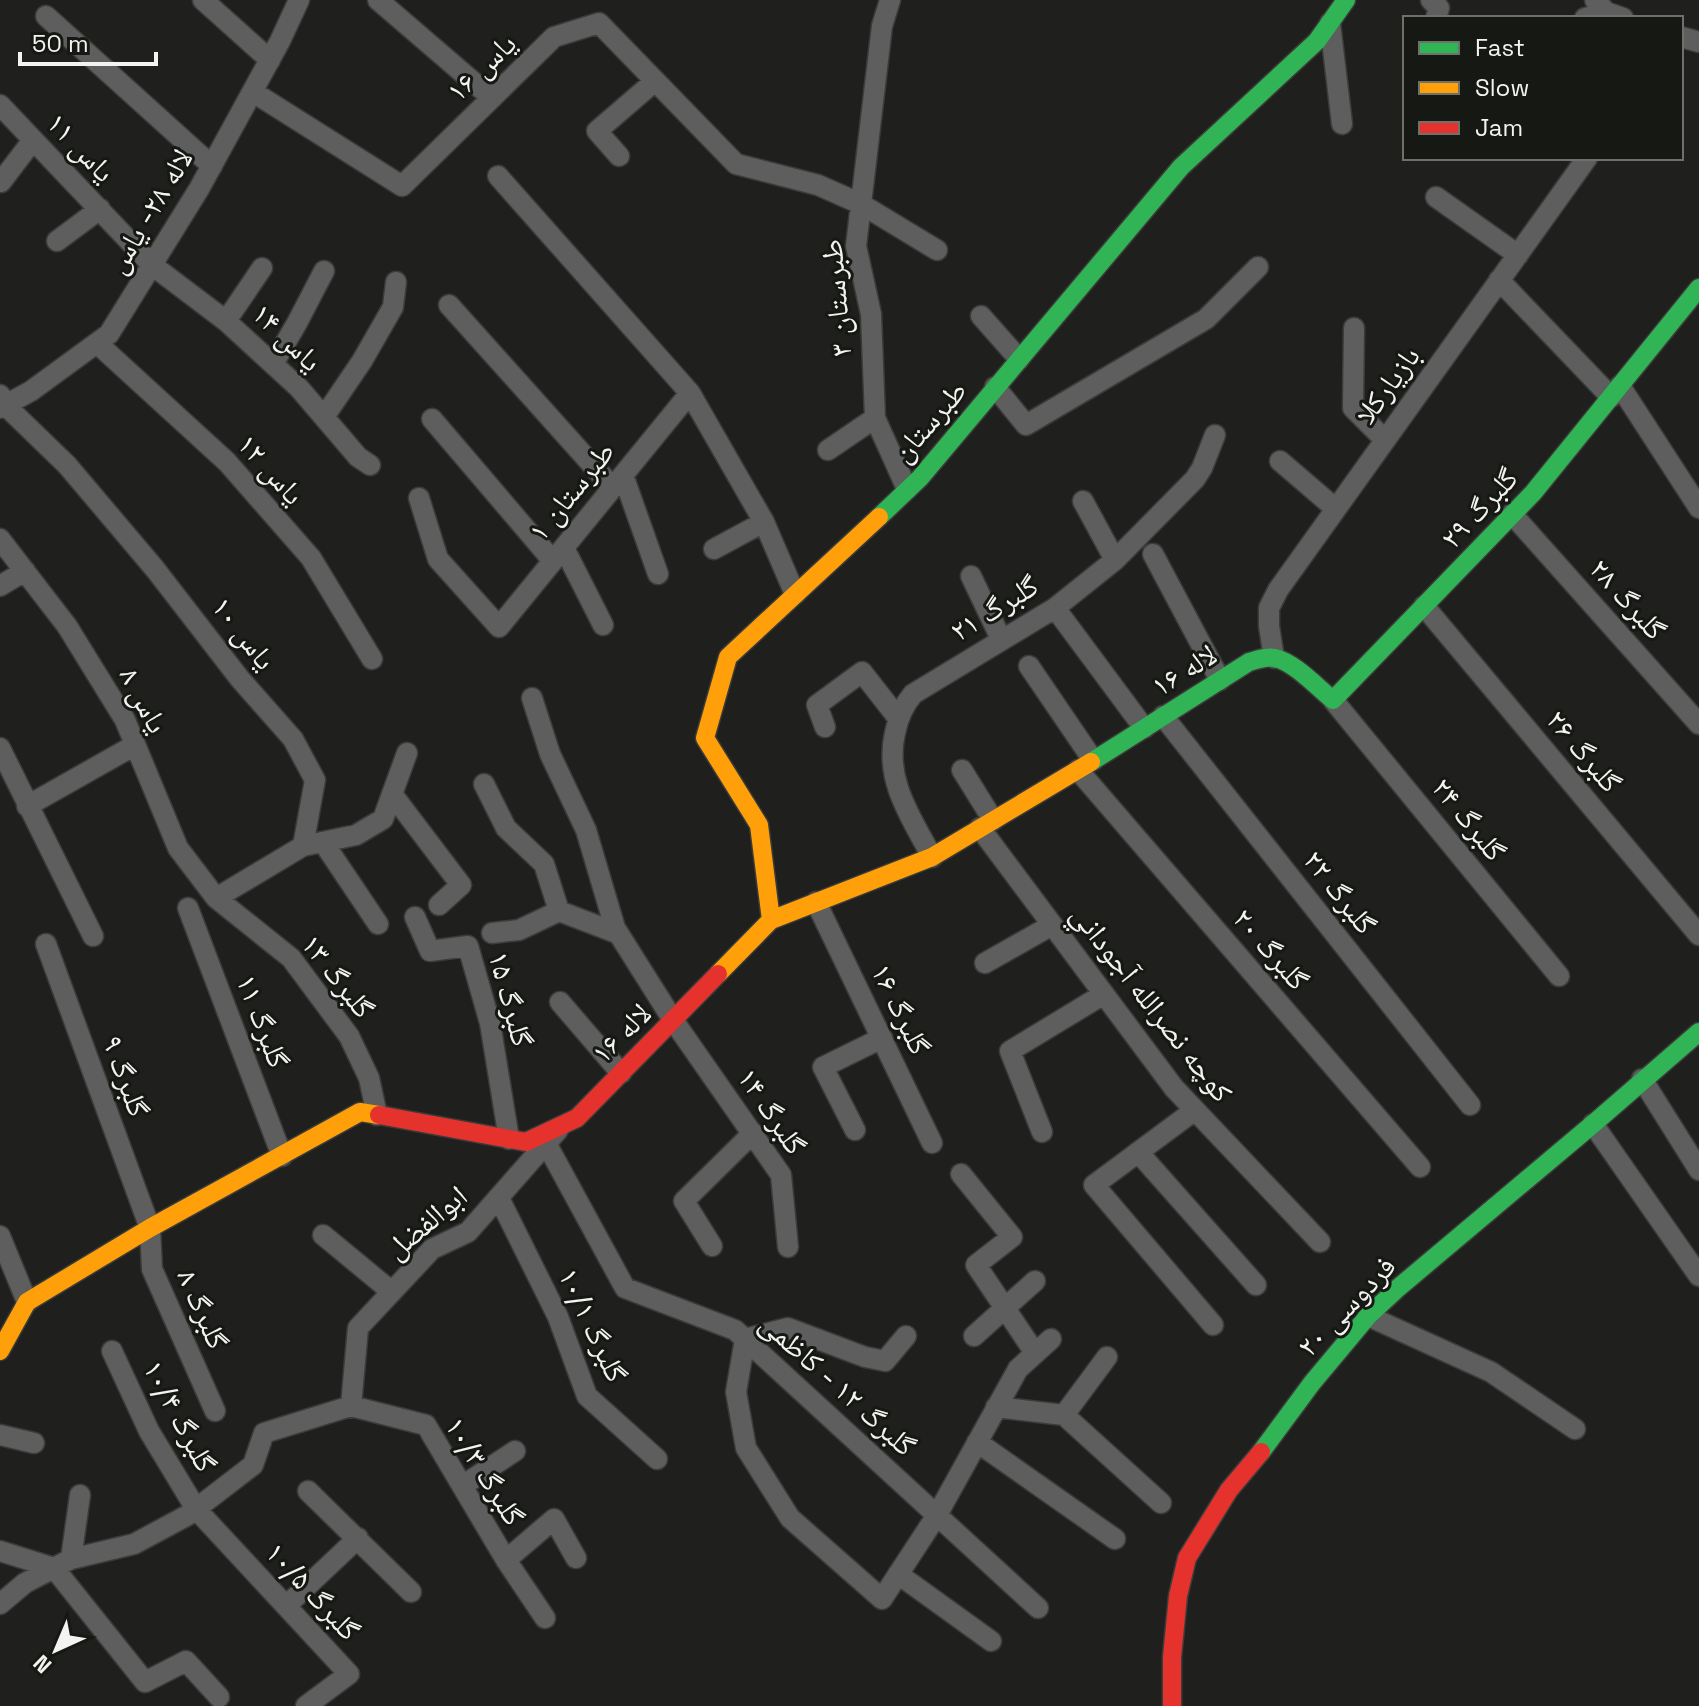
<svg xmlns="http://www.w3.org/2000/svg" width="1699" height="1706" font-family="'Space Grotesk','Noto Naskh Arabic',sans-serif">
	<rect width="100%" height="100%" fill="#1f201d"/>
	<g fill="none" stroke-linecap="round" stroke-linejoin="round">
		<g stroke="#3b3c39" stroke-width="23">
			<path id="street" d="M203,0L270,60
				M378,0L492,98
				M890,0L882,26L856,246L871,314L875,418L907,489
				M1431,0L1439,8L1436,18
				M1595,0L1606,12L1623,18
				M46,16L212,166
				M1585,18L1606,12
				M1330,23L1342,124
				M1681,37L1699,42
				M253,92L402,186L554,37L599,23L736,164L818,185L861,204L937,250
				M0,105L152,265L226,321L299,388L358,457L370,465
				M619,156L597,131L655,81
				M1,182L33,140
				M1436,197L1518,255
				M57,241L100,209
				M1499,280L1611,397
				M449,305L613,488
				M981,316L1019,359
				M226,321L262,268
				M1354,328L1353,408L1385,440
				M98,344L227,462L311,558L372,659
				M273,364L297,323L324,271
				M1620,386L1699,508
				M995,387L1026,425L1206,319L1258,267
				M690,393L764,522L795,594
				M0,395L5,405L67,465L155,569L240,679L293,739L315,780L303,846L216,898
				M0,408L31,391L109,334L199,189L280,41L299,0
				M324,417L362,361L393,307L396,282
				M432,419L553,561
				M828,450L875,418
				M1280,461L1336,509
				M623,475L658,574
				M419,498L438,559L499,627L690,393L498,176
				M1083,501L1115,560
				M1512,514L1699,724
				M0,539L67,626L125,720L178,848L216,898L291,958L349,1036L369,1078L377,1115
				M564,548L603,625
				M714,549L764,522
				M1153,554L1220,680
				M971,576L1001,639
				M0,586L25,571
				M1424,606L1699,935
				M1055,608L1144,728
				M1274,658L1269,626V608L1278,590L1587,158
				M1029,666L1093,760
				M532,698L550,754L586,830L615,928L673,1020L781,1175L788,1247
				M1333,700L1559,976
				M1163,716L1470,1105
				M825,727L817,705L862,672L898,718
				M0,748L93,936
				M962,770L993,820
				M1078,770L1420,1167
				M484,784L506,828L544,864L559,911
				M392,794L461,885L439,905
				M27,806L135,745
				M980,828L1174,1088L1320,1242
				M323,842L378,924
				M303,846L356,835L383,819L407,753
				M932,857C911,817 884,780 895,733C898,717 903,706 913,694L1055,608L1115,560L1195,479L1202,468L1215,435
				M816,902L932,1143
				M188,908L282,1156
				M415,917L430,951L468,946L490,1023L509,1139
				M492,933L519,930L559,911L619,934
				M46,944L150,1228L152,1269L215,1411
				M985,963L1052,925
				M560,1002L621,1073
				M1642,1079L1699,1170
				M1195,1110L1094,1185L1213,1325
				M1593,1124L1699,1276
				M855,1130L823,1067L882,1038
				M1042,1132L1010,1051L1104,994
				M546,1143L625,1288L735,1330L1038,1608
				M1138,1152L1256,1285
				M961,1174L1012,1237L976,1265L1035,1353
				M499,1198L558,1317L587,1396L657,1459
				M323,1235L392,1292
				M0,1236L27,1302
				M712,1246L684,1201L753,1133
				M1368,1316L1491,1372L1575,1429
				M906,1336L885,1361L865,1357L788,1328L745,1339L736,1392L746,1448L790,1518L882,1599L937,1515L1018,1369L1051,1339
				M974,1336L1035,1281
				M112,1351L149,1431L196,1509L349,1674L306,1706
				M351,1406L426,1425L506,1560L554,1519L576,1558
				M996,1407L1064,1415L1161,1503
				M1064,1415L1107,1357
				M0,1435L34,1443
				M977,1442L1115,1539
				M462,1486L515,1451
				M308,1491L411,1592
				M0,1551L54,1568
				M71,1559L80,1495
				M506,1560L545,1618
				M54,1568L145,1682L186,1661L219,1697
				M898,1574L991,1641
				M0,1604L25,1583L71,1559L134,1544L188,1515L253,1465L264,1433L351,1406L358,1328L432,1249L468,1232L558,1130
				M286,1606L358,1538"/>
		</g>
		<g stroke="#3b3c39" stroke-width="21">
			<path id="fast" d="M879,517L920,478L1181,167L1317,41L1346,0
				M1091,762L1249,662C1257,660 1266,656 1275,658C1294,662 1318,688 1333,700L1533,493L1699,288
				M1261,1452L1312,1383L1368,1316L1398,1288L1593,1124L1699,1032"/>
		</g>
		<g stroke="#3b3c39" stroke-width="21">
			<path id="slow" d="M771,920L759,825L705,738L728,657L879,517
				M718,974L771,920L932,857L1091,762
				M0,1351L27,1302L150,1228L360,1112L379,1115"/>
		</g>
		<g stroke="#3b3c39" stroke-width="21">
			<path id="jam" d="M379,1115L526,1142L577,1118L718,974
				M1172,1706V1657L1178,1596L1187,1558L1229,1490L1261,1452"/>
		</g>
		<use href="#street" stroke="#5d5e5d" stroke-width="20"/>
		<use href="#fast" stroke="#30b455" stroke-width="18"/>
		<use href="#slow" stroke="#ff9f0a" stroke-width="18"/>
		<use href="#jam" stroke="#e5322d" stroke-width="18"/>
	</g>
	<g text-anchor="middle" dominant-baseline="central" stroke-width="6" stroke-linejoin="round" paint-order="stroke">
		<g font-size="30" fill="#f3f4f1" stroke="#151813">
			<text transform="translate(481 67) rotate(-44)">یاس ۱۶</text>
			<text transform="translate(81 147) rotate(46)">یاس ۱۱</text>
			<text transform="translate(149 211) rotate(-59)">لاله ۲۸- یاس</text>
			<text transform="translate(836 298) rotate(-95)">طبرستان ۳</text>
			<text transform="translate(287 337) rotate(44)">یاس ۱۴</text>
			<text transform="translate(1387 385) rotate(-54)">بازیارکلا</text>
			<text transform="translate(929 421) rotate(-49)">طبرستان</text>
			<text transform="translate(271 469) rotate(48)">یاس ۱۲</text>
			<text transform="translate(571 491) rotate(-51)">طبرستان ۱</text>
			<text transform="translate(1479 508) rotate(-47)">گلبرگ ۲۹</text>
			<text transform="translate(1628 599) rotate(48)">گلبرگ ۲۸</text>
			<text transform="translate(994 608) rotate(-32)">گلبرگ ۲۱</text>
			<text transform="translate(244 633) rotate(52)">یاس ۱۰</text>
			<text transform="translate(1184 670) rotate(-32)">لاله ۱۶</text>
			<text transform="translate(144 700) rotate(62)">یاس ۸</text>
			<text transform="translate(1584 751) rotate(50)">گلبرگ ۲۶</text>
			<text transform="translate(1469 819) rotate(51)">گلبرگ ۲۴</text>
			<text transform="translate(1340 892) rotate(52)">گلبرگ ۲۲</text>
			<text transform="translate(1271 949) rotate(49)">گلبرگ ۲۰</text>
			<text transform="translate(338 976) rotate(52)">گلبرگ ۱۳</text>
			<text transform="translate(511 999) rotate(75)">گلبرگ ۱۵</text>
			<text transform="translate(1152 1003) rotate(52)">كوچه نصرالله آجوداني</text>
			<text transform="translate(901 1009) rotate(64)">گلبرگ ۱۶</text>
			<text transform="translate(263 1021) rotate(69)">گلبرگ ۱۱</text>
			<text transform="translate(621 1033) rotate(-45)">لاله ۱۶</text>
			<text transform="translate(126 1076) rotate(70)">گلبرگ ۹</text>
			<text transform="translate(772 1111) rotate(56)">گلبرگ ۱۴</text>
			<text transform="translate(426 1222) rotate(-40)">ابوالفضل</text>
			<text transform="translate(1346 1306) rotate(-46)">فردوسی ۲۰</text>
			<text transform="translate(203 1309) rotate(66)">گلبرگ ۸</text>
			<text transform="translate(593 1325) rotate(65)">گلبرگ ۱۰/۱</text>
			<text transform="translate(838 1384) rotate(42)">گلبرگ ۱۲ - کاظمی</text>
			<text transform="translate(180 1416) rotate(62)">گلبرگ ۱۰/۴</text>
			<text transform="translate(485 1471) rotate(58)">گلبرگ ۱۰/۳</text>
			<text transform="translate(313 1591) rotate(47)">گلبرگ ۱۰/۵</text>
		</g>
	</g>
	<rect x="1403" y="16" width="280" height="144" fill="#151813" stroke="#6e706c" stroke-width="2"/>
	<rect x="1419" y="42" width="40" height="12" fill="#30b455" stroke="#6e706c" stroke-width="2"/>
	<text x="1475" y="56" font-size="24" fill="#f3f4f1">Fast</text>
	<rect x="1419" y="82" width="40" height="12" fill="#ff9f0a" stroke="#6e706c" stroke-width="2"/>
	<text x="1475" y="96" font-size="24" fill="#f3f4f1">Slow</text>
	<rect x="1419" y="122" width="40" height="12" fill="#e5322d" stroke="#6e706c" stroke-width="2"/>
	<text x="1475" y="136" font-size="24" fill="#f3f4f1">Jam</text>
	<g transform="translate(56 1650) rotate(224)" stroke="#151813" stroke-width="6" paint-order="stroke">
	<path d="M0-6L14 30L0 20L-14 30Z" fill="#f3f4f1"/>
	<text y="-12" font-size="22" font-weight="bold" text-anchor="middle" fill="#f3f4f1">N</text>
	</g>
	<path d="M20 52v12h136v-12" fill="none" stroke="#f3f4f1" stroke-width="4"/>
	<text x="32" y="52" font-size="24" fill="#f3f4f1" stroke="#151813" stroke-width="6" paint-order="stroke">50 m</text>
</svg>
